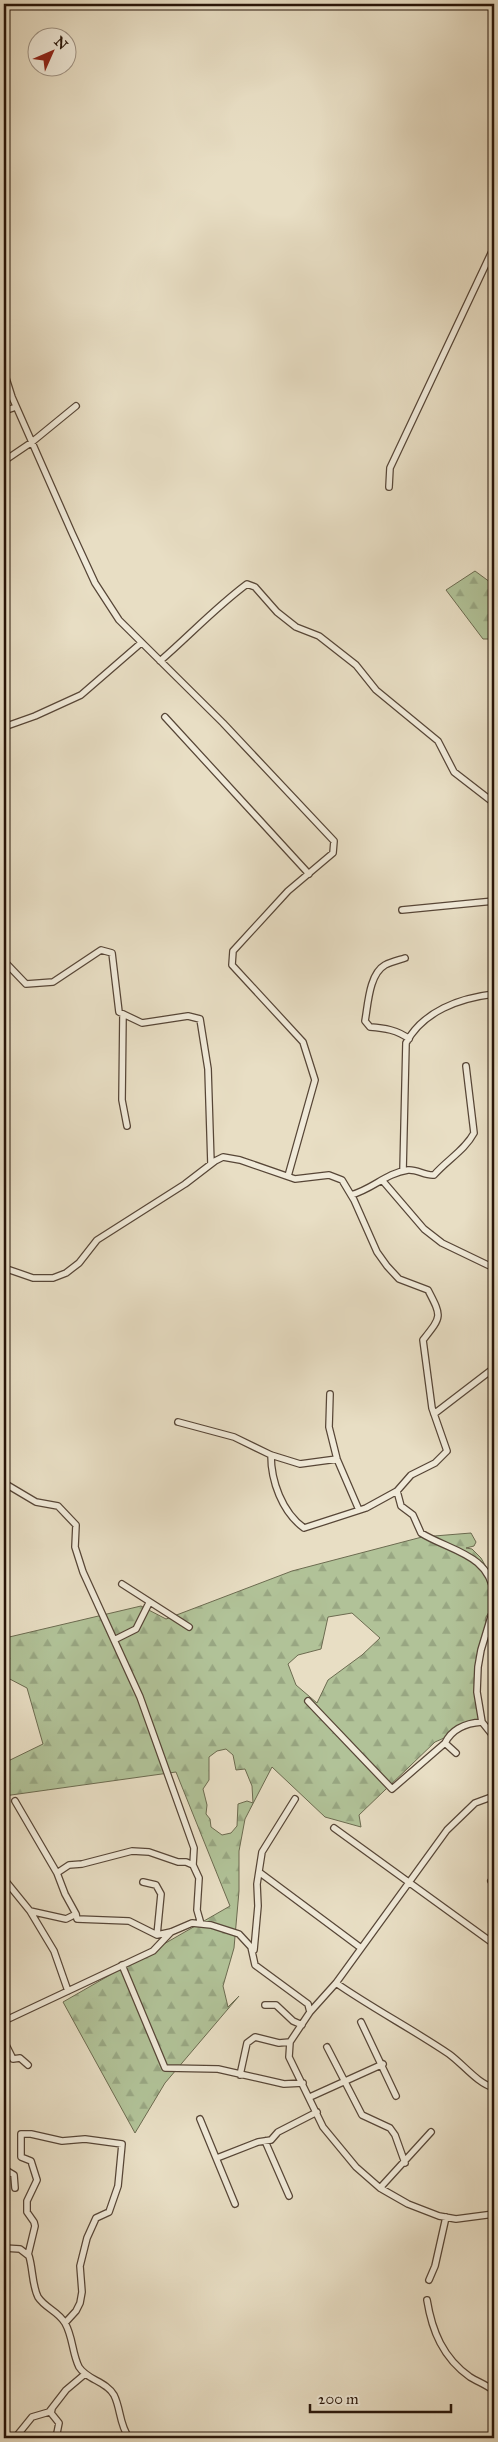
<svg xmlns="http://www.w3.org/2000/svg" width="498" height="2442" font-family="'IM FELL Great Primer',serif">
	<defs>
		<pattern id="forest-firs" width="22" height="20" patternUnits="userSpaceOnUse" patternTransform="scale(1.25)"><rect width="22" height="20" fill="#b1c298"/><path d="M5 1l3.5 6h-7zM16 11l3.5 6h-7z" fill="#98a682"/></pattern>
	</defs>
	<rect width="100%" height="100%" fill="#e8dec4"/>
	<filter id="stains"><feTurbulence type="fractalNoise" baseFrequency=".004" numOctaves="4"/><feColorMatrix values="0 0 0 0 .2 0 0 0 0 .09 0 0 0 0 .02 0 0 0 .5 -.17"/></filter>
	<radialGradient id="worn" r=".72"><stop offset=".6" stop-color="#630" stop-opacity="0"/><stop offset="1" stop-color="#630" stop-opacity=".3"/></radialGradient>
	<path fill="url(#forest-firs)" stroke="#6c6b50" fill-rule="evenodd" d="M475,571L494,585V639H483L446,590Z
		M471,1533L476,1542L474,1546L466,1548L472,1549L481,1558L493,1579L491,1609L486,1617L485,1644L475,1691L483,1721L435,1742L359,1815L361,1827L325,1817L272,1767L245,1819L239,1851V1891L234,1948L223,1986L228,2007L239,1996L165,2083L135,2133L63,2002L230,1906L176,1772L4,1796V1763L43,1744L27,1688L4,1676V1636L5,1638L141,1606L166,1619L292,1571L422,1537ZM352,1613L380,1638L362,1655L328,1680L317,1703L296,1685L288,1664L298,1655L321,1649L328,1617ZM226,1749L233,1755L236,1770L245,1769L252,1786L253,1803L247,1801L238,1804L237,1826L231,1833L222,1835L211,1827L210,1819L206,1814L207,1805L203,1789L209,1780V1757L217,1751Z"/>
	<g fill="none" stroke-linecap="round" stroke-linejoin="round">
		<g stroke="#574637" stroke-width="8">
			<path id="minor" d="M4,372L12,397L72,533L95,583L119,620L223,723L334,841L333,853L288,891L233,951L232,965L303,1042L315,1080L288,1176
				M4,411L16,407
				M4,461L32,442L76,406
				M389,487L390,468L494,247
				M160,661C190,635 216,607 247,584L255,587L277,612L296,627L319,636L356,665L376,690L438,741L454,772L494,803
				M165,717L309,874
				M4,727L35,716L81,695L141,643
				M402,910L494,901
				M405,958C399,960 391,962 385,965C369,974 368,1005 365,1021L370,1027C384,1028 398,1030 409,1039
				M4,961L26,984L53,982L101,950L112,953L119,1012L142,1023L188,1016L200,1019L208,1069L211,1164
				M123,1014L122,1100L127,1126
				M403,1171L406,1043C423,1011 460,998 494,994
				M382,1180L424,1229L442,1243L494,1268
				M351,1195C373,1189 386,1173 408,1170C417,1169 425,1176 434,1175C447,1160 465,1150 474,1133L466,1066
				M4,1268L33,1278H53L66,1273L79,1263L97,1240L185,1184L215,1161L223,1157L240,1160L295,1179L329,1175L342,1180L354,1200L377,1252L387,1266L399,1279L428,1290C442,1317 442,1316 423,1340L432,1408L447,1451L435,1463L411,1475L397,1491L401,1506L413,1515L421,1533C450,1551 490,1554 494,1595
				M330,1394L329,1427L337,1459L359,1510
				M434,1414L494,1368
				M178,1422L234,1437L271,1455L300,1464L337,1459
				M271,1455C271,1481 282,1512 304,1528L366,1508L397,1491
				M4,1483L36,1502L58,1506L76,1525L75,1547L83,1572L140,1697L194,1848L193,1865L199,1878L197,1910L201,1924
				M122,1584L189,1627
				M494,1607L481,1650L478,1667L477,1692L482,1722L494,1737
				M114,1640L136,1629L149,1603
				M308,1701L392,1789L445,1743
				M456,1753L445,1743C452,1729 466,1723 482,1722
				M15,1801L57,1873L65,1894L76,1914
				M334,1828L494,1944
				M259,1872L361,1948
				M57,1873L69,1865L82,1864L132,1851L149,1852L178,1862H186L193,1865
				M4,1879L30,1911L66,1919L76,1914L77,1919L129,1921L157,1935L171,1932L192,1923L211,1925L239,1934L251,1947L255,1965L308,2004L310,2012L290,2042L289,2057L323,2127L356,2167L380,2188L408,2204L439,2216L456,2219L494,2214
				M491,1881L494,1879
				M143,1882L156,1885L161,1894L157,1935
				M30,1911L54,1951L68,1991
				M254,1950L258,1906L257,1884L262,1852L295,1799
				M122,1965L165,2068L218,2069L284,2084L303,2083
				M336,1983C372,2008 412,2029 449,2054C464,2065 477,2083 494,2088
				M265,2005H276L293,2021L302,2025
				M310,2012L336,1983L447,1830L475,1803L494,1796
				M4,2021L153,1951L171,1932
				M361,2022L396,2096
				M4,2041L13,2059L20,2058L28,2065
				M327,2047L362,2115L390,2128L395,2135L405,2163
				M240,2075L247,2043L255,2037L279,2043L290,2042
				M310,2097L383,2064
				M200,2119L235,2204
				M265,2141L289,2196
				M217,2158L258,2142L271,2140L278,2132L317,2112
				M4,2169L14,2175L15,2188
				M380,2188L431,2132
				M4,2248L20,2249L29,2256C33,2269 32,2285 38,2297C45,2308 58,2311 65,2323C73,2337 72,2353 79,2367C87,2380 106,2381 114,2395C121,2409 119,2424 129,2438
				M28,2255L35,2226L34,2222L27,2212V2201L37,2180L31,2161L21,2157V2134H31L62,2141L85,2139L122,2144L118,2186L109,2212L96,2218L87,2238L80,2266L82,2292L80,2303L76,2311L65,2323
				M429,2280L435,2266L446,2217
				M427,2300C432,2331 443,2358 470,2377C478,2382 487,2385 494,2391
				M52,2409L51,2413L59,2423L57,2433L62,2438
				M4,2436L5,2438
				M15,2438L32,2417L49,2412L66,2390L85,2374"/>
		</g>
		<use href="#minor" stroke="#f0ead9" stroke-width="5.5"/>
	</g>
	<rect width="498" height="2442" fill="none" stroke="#e8dec4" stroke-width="20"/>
	<rect x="5" y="5" width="488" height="2432" fill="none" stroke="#271408" stroke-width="2.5"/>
	<rect x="10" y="10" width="478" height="2422" fill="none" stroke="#271408"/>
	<g transform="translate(52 52) rotate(45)"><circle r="24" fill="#f0ead9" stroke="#a09485"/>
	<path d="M0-4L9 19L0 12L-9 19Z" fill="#8f2418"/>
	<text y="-8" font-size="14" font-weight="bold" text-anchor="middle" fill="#271408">N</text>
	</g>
	<path d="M310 2404v8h141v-8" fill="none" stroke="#271408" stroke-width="2.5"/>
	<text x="318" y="2404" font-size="15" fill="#271408" stroke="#f0ead9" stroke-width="4" paint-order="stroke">200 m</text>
	<rect width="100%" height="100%" filter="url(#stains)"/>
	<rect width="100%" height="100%" fill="url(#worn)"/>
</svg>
